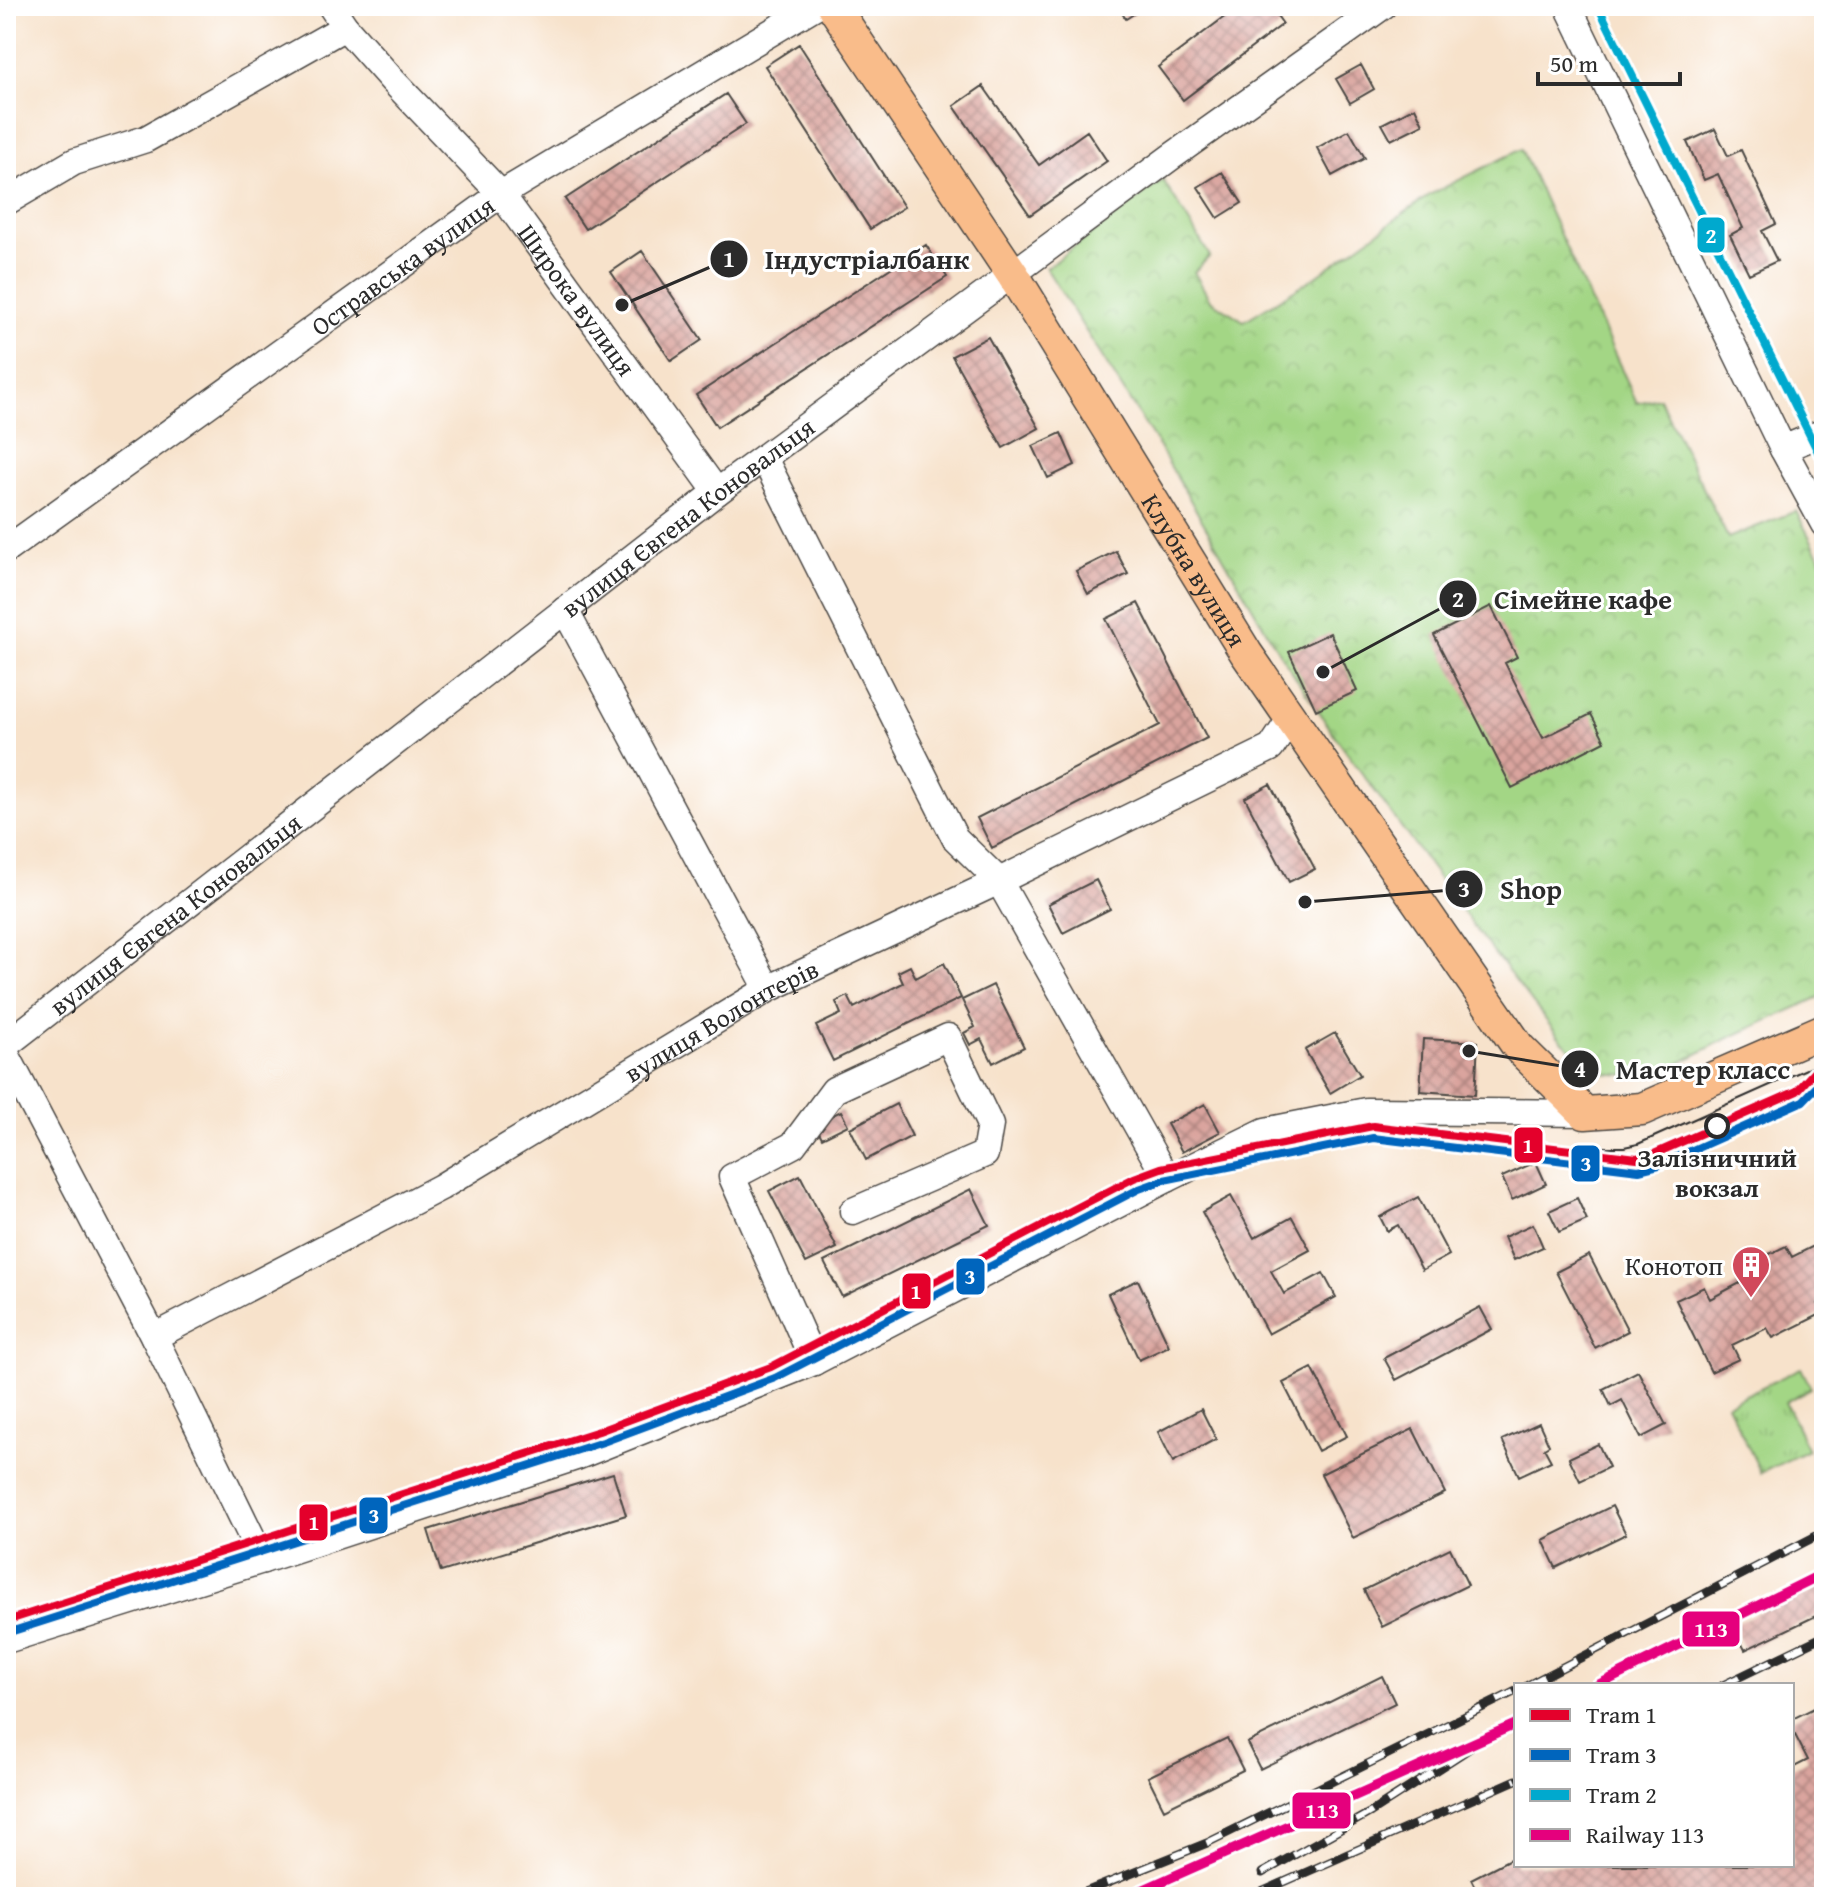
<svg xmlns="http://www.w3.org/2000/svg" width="1830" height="1903" font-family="'Gentium Book Plus',serif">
	<defs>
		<pattern id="grass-tufts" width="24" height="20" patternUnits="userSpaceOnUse" patternTransform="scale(2)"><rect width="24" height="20" fill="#a3d685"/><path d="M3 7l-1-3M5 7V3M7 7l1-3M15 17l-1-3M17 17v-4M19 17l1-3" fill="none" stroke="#8cb873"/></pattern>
		<pattern id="park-crowns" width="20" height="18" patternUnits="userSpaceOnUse" patternTransform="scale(2)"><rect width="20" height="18" fill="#a3d685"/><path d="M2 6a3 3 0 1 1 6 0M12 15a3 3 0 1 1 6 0" fill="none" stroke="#8cb873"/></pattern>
		<pattern id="building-cross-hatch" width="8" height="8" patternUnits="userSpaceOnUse" patternTransform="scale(2)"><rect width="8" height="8" fill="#daa49e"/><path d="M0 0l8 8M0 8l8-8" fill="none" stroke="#b18681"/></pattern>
	</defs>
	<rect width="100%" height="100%" fill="#fff"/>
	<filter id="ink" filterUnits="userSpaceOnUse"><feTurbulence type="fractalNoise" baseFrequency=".0125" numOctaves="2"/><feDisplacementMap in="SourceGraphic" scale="16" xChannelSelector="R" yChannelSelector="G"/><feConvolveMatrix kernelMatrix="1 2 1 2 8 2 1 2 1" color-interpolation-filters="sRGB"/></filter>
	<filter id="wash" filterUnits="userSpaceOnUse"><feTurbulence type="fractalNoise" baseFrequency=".006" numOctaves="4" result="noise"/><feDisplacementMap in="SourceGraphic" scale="32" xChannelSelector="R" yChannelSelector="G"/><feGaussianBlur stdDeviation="1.8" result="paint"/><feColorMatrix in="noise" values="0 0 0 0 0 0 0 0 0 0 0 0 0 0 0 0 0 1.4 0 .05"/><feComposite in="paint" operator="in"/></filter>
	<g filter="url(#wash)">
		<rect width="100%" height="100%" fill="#f7e2cb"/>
		<path fill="url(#grass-tufts)" stroke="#678058" stroke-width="2" d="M1801,1368L1811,1388L1785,1402L1808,1450L1761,1473L1727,1404Z"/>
		<path fill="url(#park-crowns)" stroke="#678058" stroke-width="2" d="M1521,149L1637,403L1659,398L1728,538L1796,511L1824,565V995L1718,1043L1654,1077L1599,1073L1563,1042L1483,939L1339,742L1278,651L1161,450L1046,268L1163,180L1210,256L1194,272L1210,300L1244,321L1312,279L1431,194Z"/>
		<g id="blocks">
			<path fill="url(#building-cross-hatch)" d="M1117,6H1146L1126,19Z
				M1239,6H1270L1283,24L1183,100L1158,67Z
				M799,44L904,207L870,229L765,66Z
				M1361,65L1374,89L1350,103L1336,79Z
				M983,86L1039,165L1087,131L1107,161L1030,215L954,106Z
				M726,94L746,124L585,229L565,199Z
				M1415,107L1423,124L1391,140L1382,124Z
				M1715,129L1728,156L1741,150L1776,224L1762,231L1777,261L1749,274L1730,235L1743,228L1718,174L1704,180L1687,142Z
				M1349,130L1365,158L1332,176L1317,148Z
				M1222,172L1242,203L1218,218L1198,187Z
				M926,245L947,277L717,427L696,395Z
				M642,251L702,340L671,361L611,272Z
				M988,337L1039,428L1003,448L952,356Z
				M1061,433L1075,465L1048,478L1033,446Z
				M1116,551L1128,574L1088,594L1076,571Z
				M1138,603L1207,738L992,848L977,818L1160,725L1106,619Z
				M1491,606L1517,657L1505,663L1543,738L1591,714L1605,741L1512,788L1434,635Z
				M1330,633L1357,691L1316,710L1289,652Z
				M1270,784L1315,869L1289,882L1245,798Z
				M1096,880L1110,909L1063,933L1048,904Z
				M944,963L961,998L833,1061L816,1026L841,1014L836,1002L848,996L854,1008L903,983L898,972L910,966L916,978Z
				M993,985L1024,1047L993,1063L981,1039L970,1045L964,1033L975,1027L962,1000Z
				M1335,1033L1360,1075L1330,1093L1305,1050Z
				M1423,1039L1478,1042L1475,1095L1420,1091Z
				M896,1104L912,1136L866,1160L850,1128Z
				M1205,1104L1220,1132L1182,1152L1167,1124Z
				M841,1111L848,1125L822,1138L815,1124Z
				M1536,1162L1546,1184L1512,1200L1502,1177Z
				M800,1175L837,1248L806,1263L769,1191Z
				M971,1189L989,1225L842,1297L824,1262Z
				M1231,1196L1254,1238L1292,1217L1310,1250L1271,1271L1284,1294L1323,1273L1336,1297L1268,1334L1202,1212Z
				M1418,1197L1449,1255L1422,1270L1398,1225L1387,1231L1380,1217Z
				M1577,1198L1587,1220L1559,1232L1549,1211Z
				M1533,1224L1543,1247L1514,1260L1504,1237Z
				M1824,1226V1299L1818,1303L1823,1313L1773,1338L1767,1328L1732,1345L1739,1359L1711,1372L1676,1300L1704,1287L1710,1299L1742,1282L1736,1270L1786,1246L1792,1257L1824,1241L1818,1229Z
				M1589,1255L1628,1331L1595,1348L1556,1272Z
				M1138,1280L1169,1346L1139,1360L1108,1294Z
				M1480,1307L1492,1329L1396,1380L1384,1358Z
				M1312,1368L1347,1436L1318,1451L1283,1383Z
				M1638,1371L1666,1425L1641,1438L1622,1400L1611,1406L1603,1389Z
				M1201,1409L1216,1439L1173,1462L1158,1432Z
				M1539,1423L1549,1445L1544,1448L1551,1461L1519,1476L1502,1440Z
				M1413,1429L1445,1493L1353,1538L1321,1474Z
				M1598,1444L1609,1467L1580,1481L1569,1458Z
				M613,1473L626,1515L441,1572L428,1530Z
				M1612,1506L1626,1534L1556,1568L1543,1540Z
				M1450,1548L1468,1585L1382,1627L1364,1590Z
				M1824,1580V1612L1745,1650L1732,1625Z
				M1382,1676L1395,1703L1260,1769L1247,1743Z
				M1824,1703V1890L1810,1897H1480L1471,1879L1516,1856V1865H1792V1768L1808,1760L1792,1729V1719Z
				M1227,1738L1243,1770L1164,1809L1148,1777Z"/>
		</g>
	</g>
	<g filter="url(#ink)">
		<use href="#blocks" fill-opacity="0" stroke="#4a4643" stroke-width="2"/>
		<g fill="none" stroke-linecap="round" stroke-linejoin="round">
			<g stroke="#4a4643" stroke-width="29">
				<g id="minor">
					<path id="s1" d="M331,6L345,27L393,81L501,194L717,492"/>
					<path d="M1568,6L1783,449L1824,524"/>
					<path d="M6,202L74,162L146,139L345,27"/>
					<path d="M1783,449L1824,432"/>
					<path d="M764,458L955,838L999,881L1167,1179"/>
					<path id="s2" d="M6,550L501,194L815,6"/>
					<path d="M565,610L768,989"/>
					<path id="s3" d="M6,1045L717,492L1171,157L1383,6"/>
					<path d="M6,1054L154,1337L263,1560"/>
					<path id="s4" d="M154,1337L441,1187L768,989L999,881L1271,748L1291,718"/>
					<path d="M814,1362L732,1177L793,1145L834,1090L948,1037L990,1125L985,1154L853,1211"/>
					<path d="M6,1640L263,1560L576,1457L814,1362L1167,1179L1265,1131L1366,1111L1585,1113"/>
				</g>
			</g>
			<g stroke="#4a4643" stroke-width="35">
				<g id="major">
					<path id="s5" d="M833,6L1013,275L1246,653L1519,1048L1585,1113L1642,1109L1824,1030"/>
				</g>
			</g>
			<use href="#minor" stroke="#fff" stroke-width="26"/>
			<use href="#major" stroke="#f9bc8a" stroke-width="32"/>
			<path stroke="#2b2b2b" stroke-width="2" d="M1550,1147H1624L1638,1144L1822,1062"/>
			<g stroke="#2b2b2b" stroke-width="9">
				<path id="rail" d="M1528,1685L1824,1532
					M1723,1685L1824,1636
					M1262,1873L1371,1812L1483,1740
					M1073,1897L1207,1843L1516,1691
					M1250,1897L1516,1780"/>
			</g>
			<use href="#rail" stroke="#fff" stroke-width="6" stroke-dasharray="18" stroke-linecap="butt"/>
			<g stroke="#fff" stroke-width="16">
				<path id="rail-1" d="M1598,1685L1824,1573
					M1127,1897L1516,1724"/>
			</g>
			<use href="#rail-1" stroke="#e5007d" stroke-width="10"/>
			<g stroke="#fff" stroke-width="14">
				<path id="tram-1" d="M6,1621L599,1431L771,1367L1134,1178L1161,1168L1373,1126L1637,1158L1654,1154L1797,1091L1824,1061"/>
			</g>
			<g stroke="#fff" stroke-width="14">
				<path id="tram-2" d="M10,1632L603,1442L775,1378L1139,1189L1164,1180L1373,1138L1639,1170L1659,1165L1803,1101L1824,1079"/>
			</g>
			<g stroke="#fff" stroke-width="14">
				<path id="tram-3" d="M1598,6L1824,464"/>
			</g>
			<use href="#tram-1" stroke="#e4002b" stroke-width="8"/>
			<use href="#tram-2" stroke="#0065bd" stroke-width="8"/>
			<use href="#tram-3" stroke="#00a9ce" stroke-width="8"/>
		</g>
	</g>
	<defs>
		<g id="building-pin" transform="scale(2)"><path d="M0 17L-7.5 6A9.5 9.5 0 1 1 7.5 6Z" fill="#d1495b" stroke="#fff"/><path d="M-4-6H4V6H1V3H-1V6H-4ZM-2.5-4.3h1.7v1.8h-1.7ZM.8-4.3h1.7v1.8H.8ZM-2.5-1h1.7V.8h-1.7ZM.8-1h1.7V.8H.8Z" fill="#fff"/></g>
	</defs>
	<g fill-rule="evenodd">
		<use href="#building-pin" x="1751" y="1265"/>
	</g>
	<circle fill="#fff" stroke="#2b2b2b" stroke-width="4" cx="1717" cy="1126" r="11"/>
	<g text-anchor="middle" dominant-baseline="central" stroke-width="6" stroke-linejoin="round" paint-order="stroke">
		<g font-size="26" fill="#2b2b2b" stroke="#fff">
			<text stroke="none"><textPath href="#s2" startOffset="488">Остравська вулиця</textPath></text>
			<text stroke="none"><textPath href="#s1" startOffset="384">Широка вулиця</textPath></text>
			<text stroke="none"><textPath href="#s3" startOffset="862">вулиця Євгена Коновальця</textPath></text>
			<text stroke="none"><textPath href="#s5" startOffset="670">Клубна вулиця</textPath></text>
			<text stroke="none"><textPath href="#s3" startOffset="214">вулиця Євгена Коновальця</textPath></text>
			<text stroke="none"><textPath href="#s4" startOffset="650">вулиця Волонтерів</textPath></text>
		</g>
		<g font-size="26" font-weight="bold" fill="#2b2b2b" stroke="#fff">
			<text x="1717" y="1157">Залізничний<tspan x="1717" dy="30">вокзал</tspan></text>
		</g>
		<g font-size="26" fill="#2b2b2b" stroke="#fff" text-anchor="end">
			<text x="1723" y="1265">Конотоп</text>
		</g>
	</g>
	<path fill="none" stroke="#2b2b2b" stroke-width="3" d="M622 305L729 259M1323 672L1458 599M1305 902L1464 889M1469 1051L1580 1069"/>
	<g fill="#2b2b2b" stroke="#fff" stroke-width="3">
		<circle cx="622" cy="305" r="8"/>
		<circle cx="1323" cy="672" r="8"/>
		<circle cx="1305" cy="902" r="8"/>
		<circle cx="1469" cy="1051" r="8"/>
		<circle cx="729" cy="259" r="20"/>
		<circle cx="1458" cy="599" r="20"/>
		<circle cx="1464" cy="889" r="20"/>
		<circle cx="1580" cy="1069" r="20"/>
	</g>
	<g font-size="24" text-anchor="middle" font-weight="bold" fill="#fff">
		<text x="729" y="267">1</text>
		<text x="1458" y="607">2</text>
		<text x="1464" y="897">3</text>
		<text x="1580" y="1077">4</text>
	</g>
	<g font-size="28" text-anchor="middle" font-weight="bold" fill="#2b2b2b" stroke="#fff" stroke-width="6" stroke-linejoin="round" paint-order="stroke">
		<text x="867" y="269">Індустріалбанк</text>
		<text x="1583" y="609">Сімейне кафе</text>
		<text x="1531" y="899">Shop</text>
		<text x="1703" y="1079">Мастер класс</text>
	</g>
	<g stroke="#fff" stroke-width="3">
		<rect x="1696" y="216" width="30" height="38" rx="8" fill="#00a9ce"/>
		<rect x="1513" y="1126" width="31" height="38" rx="8" fill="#e4002b"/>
		<rect x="1570" y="1144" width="31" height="39" rx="8" fill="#0065bd"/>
		<rect x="955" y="1257" width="31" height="39" rx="8" fill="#0065bd"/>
		<rect x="901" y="1272" width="31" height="38" rx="8" fill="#e4002b"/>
		<rect x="358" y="1496" width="31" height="39" rx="8" fill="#0065bd"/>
		<rect x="298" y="1503" width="31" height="39" rx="8" fill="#e4002b"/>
		<rect x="1681" y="1610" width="60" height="38" rx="8" fill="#e5007d"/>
		<rect x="1291" y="1791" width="61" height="39" rx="8" fill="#e5007d"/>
	</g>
	<g font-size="22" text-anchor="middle" font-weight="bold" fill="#fff">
		<text x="1711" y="243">2</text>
		<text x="1528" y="1153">1</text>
		<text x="1586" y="1171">3</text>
		<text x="970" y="1284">3</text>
		<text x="916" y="1299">1</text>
		<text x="374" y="1523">3</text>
		<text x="314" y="1530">1</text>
		<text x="1711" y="1637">113</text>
		<text x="1322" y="1818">113</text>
	</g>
	<rect width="1830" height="1903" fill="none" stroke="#fff" stroke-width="32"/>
	<rect x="1514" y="1683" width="280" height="184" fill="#ffffff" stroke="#aaaaaa" stroke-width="2"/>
	<rect x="1530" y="1709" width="40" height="12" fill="#e4002b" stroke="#aaaaaa" stroke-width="2"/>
	<text x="1586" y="1723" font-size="24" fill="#2b2b2b">Tram 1</text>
	<rect x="1530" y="1749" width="40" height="12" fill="#0065bd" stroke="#aaaaaa" stroke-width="2"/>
	<text x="1586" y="1763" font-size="24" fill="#2b2b2b">Tram 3</text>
	<rect x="1530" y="1789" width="40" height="12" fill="#00a9ce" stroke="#aaaaaa" stroke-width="2"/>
	<text x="1586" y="1803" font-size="24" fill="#2b2b2b">Tram 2</text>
	<rect x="1530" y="1829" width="40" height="12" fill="#e5007d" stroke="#aaaaaa" stroke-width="2"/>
	<text x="1586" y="1843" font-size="24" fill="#2b2b2b">Railway 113</text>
	<path d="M1538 72v12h142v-12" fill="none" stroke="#2b2b2b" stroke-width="4"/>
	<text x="1550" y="72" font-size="24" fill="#2b2b2b" stroke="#ffffff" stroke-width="6" paint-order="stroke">50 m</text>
</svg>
